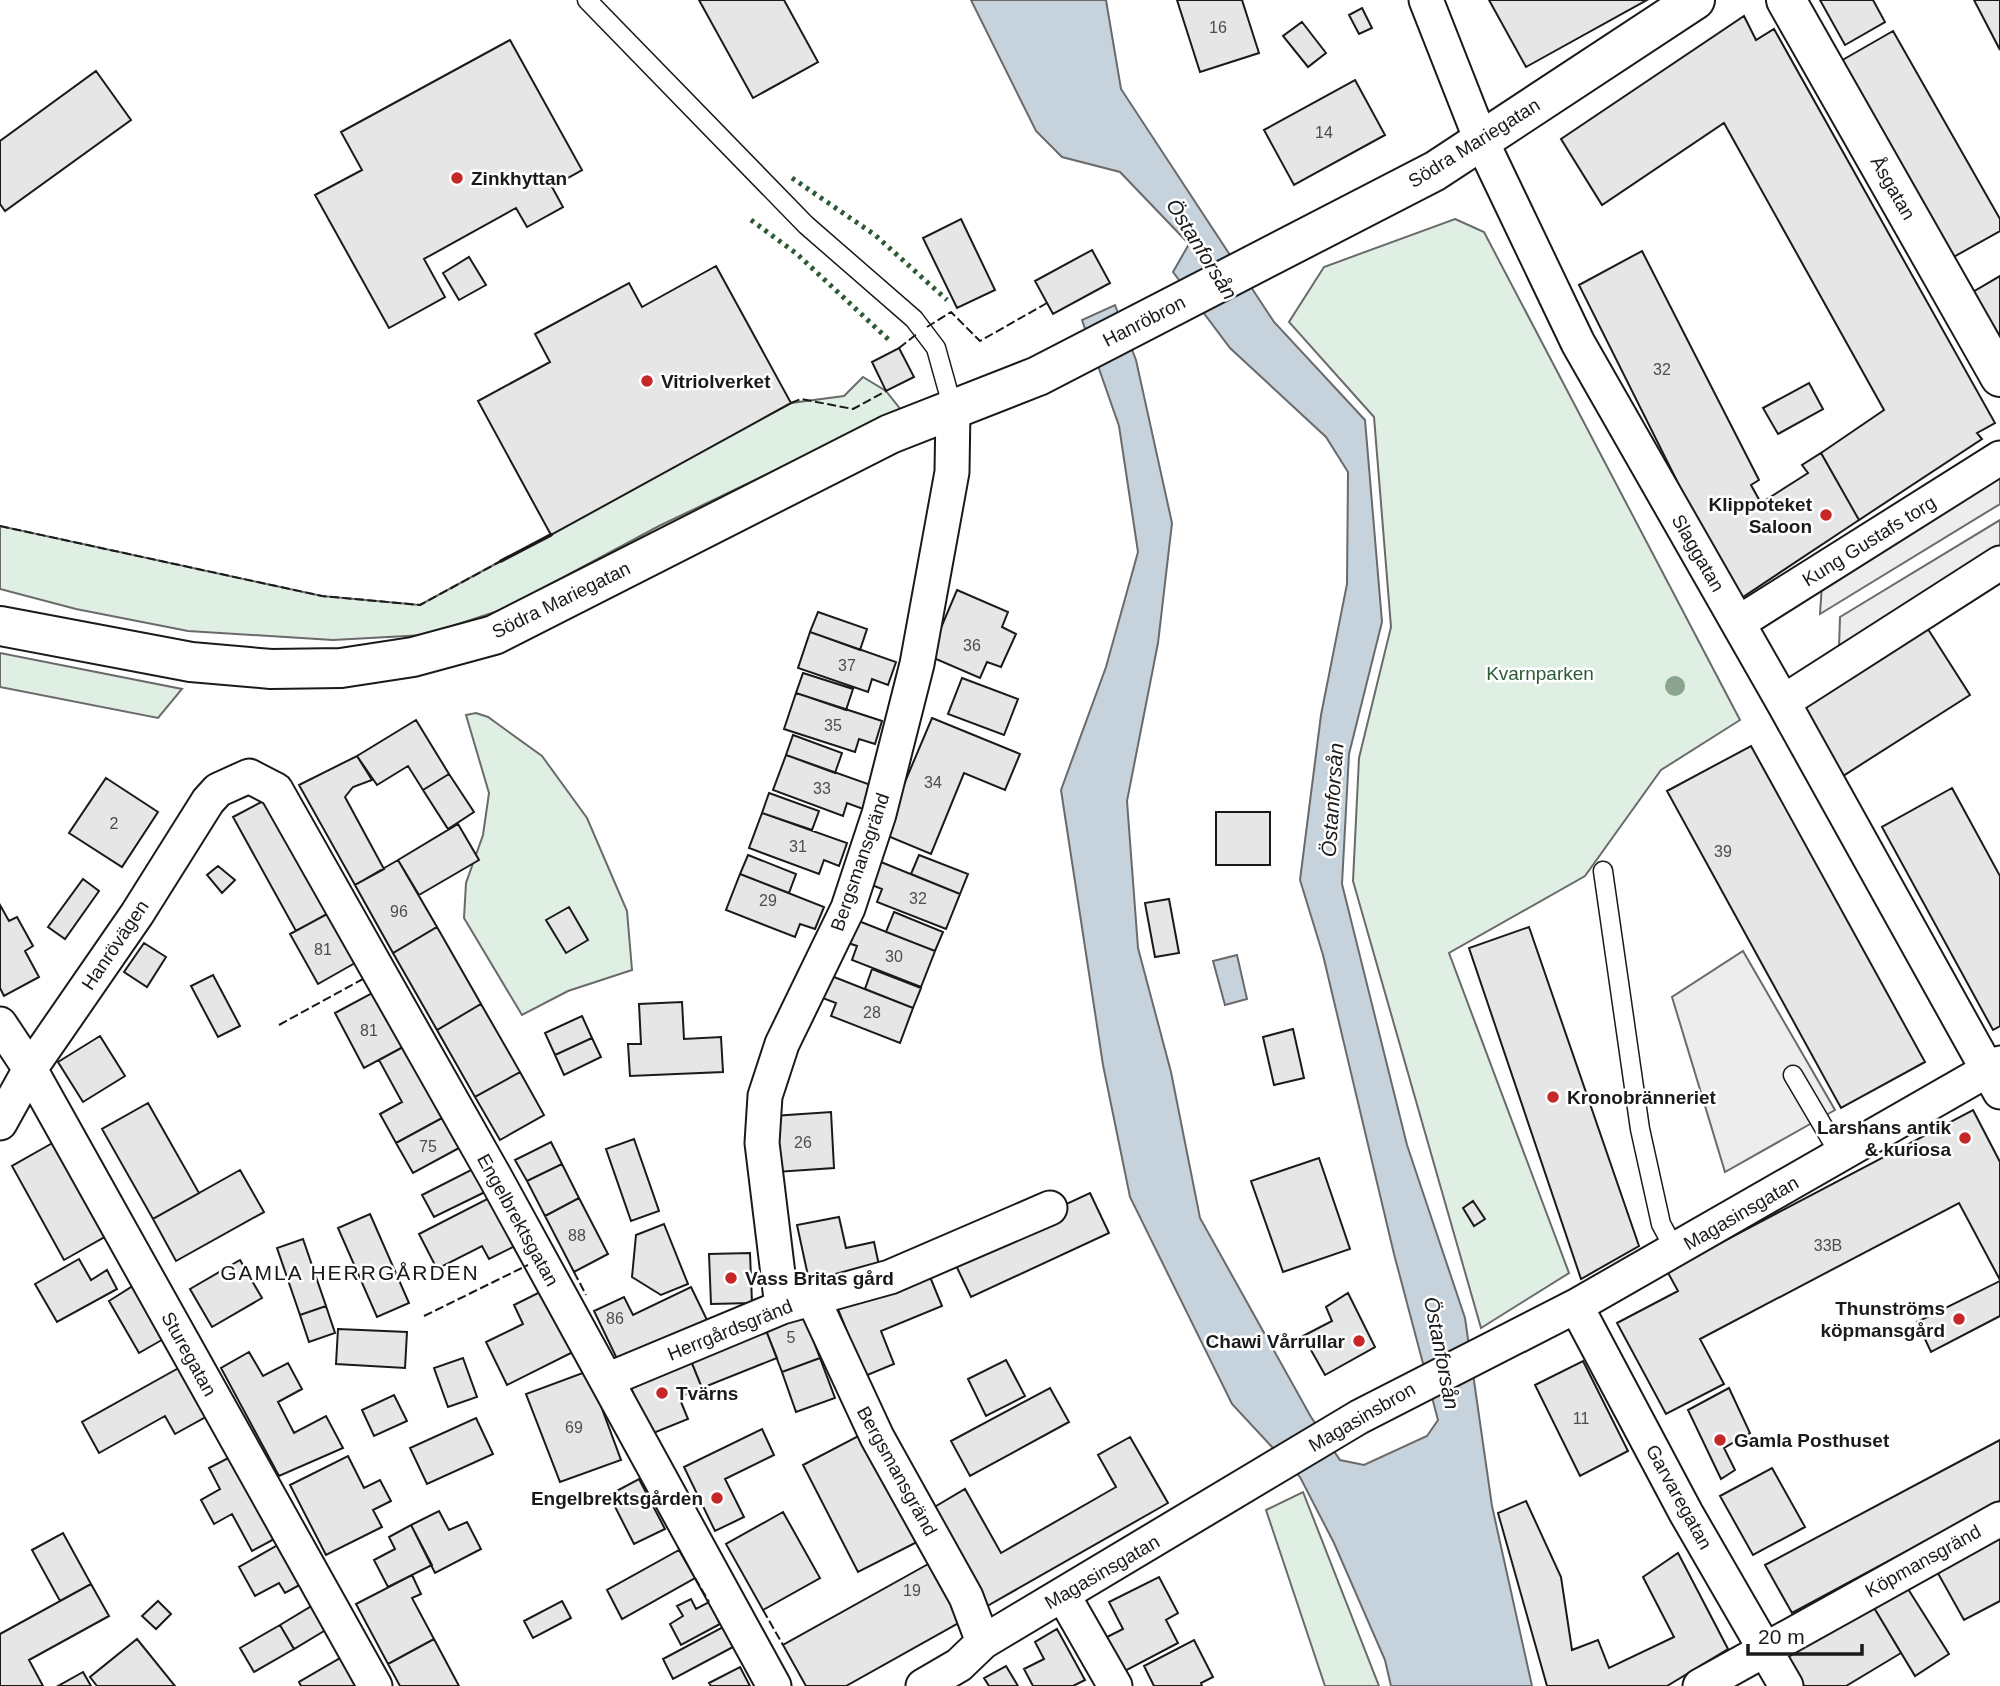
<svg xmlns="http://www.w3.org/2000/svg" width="2000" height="1686" font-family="Helvetica,sans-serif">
	<rect width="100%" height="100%" fill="#fff"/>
	<path fill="#e0efe3" stroke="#6a6a6a" stroke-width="2" d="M1455,219L1484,232L1740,720L1661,770L1585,876L1449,953L1569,1273L1481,1328L1353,881L1359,758L1391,627L1374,417L1289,322L1324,267Z
		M863,377L886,391L901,410L659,526L504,609L425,635L333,640L188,631L76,609L0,589V526L322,596L420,605L791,403L844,396Z
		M0,653L182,689L158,718L0,687Z
		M476,713L488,717L542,756L587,818L627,911L632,970L568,991L522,1015L464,918L466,883L483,835L489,793L466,715Z
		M1303,1492L1379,1686H1325L1266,1510Z"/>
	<path fill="#ededed" stroke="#6a6a6a" stroke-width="2" d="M2000,474V504L1820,614L1822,584Z
		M2000,520V549L1839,648L1840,617Z
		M1743,951L1835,1110L1725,1172L1672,997Z"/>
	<path fill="#c6d2dc" stroke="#6a6a6a" stroke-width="2" d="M971,0H1106L1121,89L1274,322L1365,420L1382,622L1349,754L1342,884L1407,1145L1465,1318L1492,1506L1532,1686H1391L1385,1660L1334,1543L1300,1477L1232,1404L1130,1197L1103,1065L1061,790L1106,667L1138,552L1119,426L1082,320L1115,305L1136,360L1172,523L1158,643L1127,801L1138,948L1171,1072L1200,1218L1311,1417L1340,1460L1364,1465L1427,1436L1438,1420L1394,1254L1323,955L1300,880L1321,715L1347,584L1348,472L1326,437L1230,348L1173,272L1189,244L1120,172L1062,157L1036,131Z
		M1237,955L1247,999L1225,1005L1213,961Z"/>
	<path fill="#e6e6e6" stroke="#1a1a1a" stroke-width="2" d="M699,0H784L818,62L753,98Z
		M1177,0H1242L1259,53L1200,72Z
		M1489,0H1647L1526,67Z
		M1820,0H1873L1885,22L1845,45Z
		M1974,0H2000V50Z
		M1362,8L1372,28L1359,34L1349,15Z
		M1744,16L1756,40L1774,29L1995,423L1977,433L1982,439L1859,520L1821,453L1884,410L1724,123L1602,205L1561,139Z
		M1302,22L1326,53L1308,67L1283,36Z
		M1893,31L2000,219V231L1950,259L1839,62Z
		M510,40L582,170L552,187L563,207L527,227L516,208L424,259L445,297L389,328L315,195L362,170L341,132Z
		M96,71L131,120L5,211L0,204V141Z
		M1355,80L1385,135L1294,185L1264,130Z
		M961,219L995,290L957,308L923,238Z
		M1092,250L1110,283L1053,314L1035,281Z
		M1642,251L1759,480L1751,485L1761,503L1808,473L1802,465L1821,453L1859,520L1737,601L1579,285Z
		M469,257L486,285L459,300L443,273Z
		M716,266L791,403L551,535L478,401L550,362L535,334L629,283L642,307Z
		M2000,276V341L1971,293Z
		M899,348L914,377L886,391L872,362Z
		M1809,383L1823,409L1778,434L1763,408Z
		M957,590L1008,612L1002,627L1016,634L1001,667L987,662L980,678L929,656Z
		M818,612L867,629L860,650L810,632Z
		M1926,626L1970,695L1843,776L1799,708Z
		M810,632L896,662L888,685L872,679L868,692L798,668Z
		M803,673L853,689L846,710L796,693Z
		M962,678L1018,699L1004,735L948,714Z
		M796,693L882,721L875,744L859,739L855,752L784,729Z
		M932,718L1020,754L1005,790L964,773L931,854L883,834Z
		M416,720L449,774L423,790L408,766L377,785L357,756Z
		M793,735L842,753L835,773L786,755Z
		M1751,746L1925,1062L1841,1108L1667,791Z
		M786,755L871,785L863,809L847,803L843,816L773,790Z
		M357,756L372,780L353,787L345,797L384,869L355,885L299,785Z
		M449,774L474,812L448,829L423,790Z
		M106,778L158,812L122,867L69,833Z
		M1952,788L2000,876V1026L1993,1030L1882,827Z
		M769,793L819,811L812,830L762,813Z
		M265,800L327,914L296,931L233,817Z
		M1216,812H1270V865H1216Z
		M762,813L847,843L839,866L824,860L819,874L749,848Z
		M458,824L479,860L419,895L398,860Z
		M748,855L796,874L789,893L740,874Z
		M919,855L968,874L960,894L911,874Z
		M398,860L437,927L393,953L355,885Z
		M876,860L960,894L946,929L877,902L882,889L867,883Z
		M218,866L235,880L222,893L207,875Z
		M740,874L824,907L815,929L800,924L795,937L726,910Z
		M83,879L99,891L65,939L48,927Z
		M1169,899L1179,953L1155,957L1145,903Z
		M0,905L9,921L17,917L33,946L25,951L39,977L4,996L0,988Z
		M569,907L588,940L566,953L546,920Z
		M894,912L943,932L935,951L886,932Z
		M327,914L355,963L318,984L290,934Z
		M851,918L935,951L921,987L852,960L857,946L842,941Z
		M437,927L481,1004L437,1030L393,953Z
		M1529,927L1639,1246L1581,1279L1469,948Z
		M144,943L166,957L147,987L124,972Z
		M872,969L921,988L913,1008L865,989Z
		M213,975L240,1026L218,1037L191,986Z
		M829,975L913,1008L900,1043L831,1016L836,1003L820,997Z
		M374,992L403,1047L364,1068L335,1013Z
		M682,1002L684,1039L721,1037L723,1072L630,1076L628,1044H641L639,1004Z
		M481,1004L520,1072L475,1097L437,1030Z
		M582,1016L592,1038L555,1055L545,1033Z
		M1293,1029L1304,1078L1274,1085L1263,1037Z
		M100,1036L125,1076L83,1102L58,1062Z
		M592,1038L601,1057L564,1075L555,1055Z
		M403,1047L442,1118L396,1143L380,1114L402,1102L379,1060Z
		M520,1072L544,1115L500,1140L475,1097Z
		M148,1103L199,1193L153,1219L102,1129Z
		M1973,1110L2000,1162V1280L1959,1203L1700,1339L1724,1384L1666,1414L1617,1323L1678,1291L1667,1271Z
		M831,1112L834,1168L776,1172L773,1116Z
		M442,1118L459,1148L413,1173L396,1143Z
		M634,1139L659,1211L631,1221L606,1149Z
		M56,1141L108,1235L64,1260L12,1166Z
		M551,1142L562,1164L527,1181L515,1160Z
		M1319,1158L1350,1249L1283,1272L1251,1181Z
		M562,1164L579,1198L545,1216L527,1181Z
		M473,1169L485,1192L434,1217L422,1195Z
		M240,1170L264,1212L176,1261L153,1219Z
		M1090,1193L1109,1233L971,1297L952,1257Z
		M493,1196L517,1245L489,1259L482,1246L437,1269L419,1234Z
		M579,1198L608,1254L574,1272L545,1216Z
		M1473,1201L1485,1219L1474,1226L1463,1208Z
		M370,1214L409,1303L377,1317L338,1228Z
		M839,1217L846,1248L874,1242L880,1270L810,1285L797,1225Z
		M664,1224L688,1284L661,1295L632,1277L636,1235Z
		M303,1239L326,1306L300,1315L277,1248Z
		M750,1253L752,1303L711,1304L709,1254Z
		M79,1259L91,1280L107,1270L117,1289L57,1322L35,1284Z
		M240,1260L262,1298L212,1327L190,1289Z
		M928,1272L942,1306L881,1331L894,1364L865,1376L838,1309Z
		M2000,1281V1316L1931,1352L1917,1322Z
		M136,1284L167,1337L139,1353L109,1301Z
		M691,1287L707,1320L619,1363L594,1311L624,1297L633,1315Z
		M542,1291L573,1352L507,1385L486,1342L523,1324L514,1305Z
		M1348,1293L1375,1347L1325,1375L1303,1336L1332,1321L1326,1307Z
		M326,1306L335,1333L309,1342L300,1315Z
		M802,1311L820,1358L782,1372L764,1325Z
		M764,1325L777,1358L702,1388L689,1356Z
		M338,1329L407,1332L405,1368L336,1364Z
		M249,1352L263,1376L288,1363L302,1389L278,1402L294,1433L326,1416L343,1448L279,1476L221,1368Z
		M689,1356L702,1388L679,1397L688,1419L651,1434L628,1381Z
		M463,1358L477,1397L448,1407L434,1368Z
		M820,1358L835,1398L796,1412L782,1372Z
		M1006,1360L1025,1396L986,1416L968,1379Z
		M1583,1361L1628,1451L1580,1476L1535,1385Z
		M184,1365L211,1414L175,1434L165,1416L99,1453L82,1422Z
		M588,1371L621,1460L560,1482L526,1394Z
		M1050,1388L1069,1422L970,1476L951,1441Z
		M1729,1388L1750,1433L1724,1448L1735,1470L1721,1479L1688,1410Z
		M394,1395L407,1421L374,1436L362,1410Z
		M476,1418L493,1454L427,1484L410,1448Z
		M762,1429L774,1455L725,1479L744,1517L715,1531L684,1467Z
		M864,1433L919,1541L858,1572L803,1465Z
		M1130,1437L1168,1503L982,1609L926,1512L965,1489L1001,1553L1116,1487L1098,1455Z
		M2000,1440V1501L1792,1613L1765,1565Z
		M234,1455L278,1537L252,1551L232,1514L214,1524L201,1500L220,1489L209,1468Z
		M348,1456L364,1488L380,1480L391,1501L373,1510L382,1527L326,1555L290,1485Z
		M1772,1468L1805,1527L1753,1555L1720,1496Z
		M639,1479L665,1529L634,1544L609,1495Z
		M1526,1501L1561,1577L1572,1650L1598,1640L1609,1668L1674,1637L1643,1577L1678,1553L1728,1649L1667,1686H1547L1498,1513Z
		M439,1511L449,1530L467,1522L481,1549L435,1573L411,1525Z
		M783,1512L820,1578L763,1610L726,1544Z
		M411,1525L432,1565L388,1587L374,1560L395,1549L389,1537Z
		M63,1533L91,1584L60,1601L32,1550Z
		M2000,1535V1601L1964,1620L1935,1568Z
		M283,1542L305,1582L285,1593L279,1583L255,1596L239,1567Z
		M679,1550L695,1578L622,1619L607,1590Z
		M930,1563L962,1621L846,1686H806L783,1645Z
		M412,1575L421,1594L412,1598L434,1639L388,1664L356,1604Z
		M1159,1577L1178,1613L1166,1620L1178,1643L1123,1672L1105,1638L1123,1629L1109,1602Z
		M1903,1581L1949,1654L1915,1676L1870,1601Z
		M91,1584L109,1616L29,1660L43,1686H0V1634Z
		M691,1599L696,1609L709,1602L720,1624L681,1645L670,1624L683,1616L677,1606Z
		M158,1601L171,1614L156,1629L142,1616Z
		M562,1601L571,1618L533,1638L524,1621Z
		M1870,1601L1901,1653L1846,1686H1800L1781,1654Z
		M315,1604L329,1628L294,1649L280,1625Z
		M280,1625L294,1649L254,1672L240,1648Z
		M723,1627L733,1647L673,1679L663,1659Z
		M1057,1629L1085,1680L1073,1686H1033L1024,1669L1044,1659L1035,1642Z
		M137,1639L175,1686H97L90,1677Z
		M434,1639L459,1686H400L388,1664Z
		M1194,1640L1213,1677L1201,1683L1202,1686H1154L1144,1666Z
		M342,1657L358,1686H301L299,1682Z
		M1006,1666L1018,1686H989L984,1678Z
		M740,1667L750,1686H711L709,1683Z
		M83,1672L91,1686H58Z"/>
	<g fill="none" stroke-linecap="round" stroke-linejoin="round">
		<g stroke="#1a1a1a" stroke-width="21">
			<path id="service" d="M587,0L806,225L914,319L936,348L953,409
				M1603,871L1640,1129L1661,1224L1675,1250
				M1793,1075L1840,1155"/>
		</g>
		<g stroke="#1a1a1a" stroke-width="37">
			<path id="minor" d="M1426,0L1481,140L1578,343L1783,702L2000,1092
				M1738,623L2000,458
				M1783,702L2000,563
				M0,1024L30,1069L375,1686
				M0,1123L30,1069L137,914L208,801L218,790L249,776L276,790L495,1177L774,1686
				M813,1299L877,1437L966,1597L983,1642
				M1576,1306L1686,1513L1786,1686
				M782,1307L762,1143L765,1096L782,1044L848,908L879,814L917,664L952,472L953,409
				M607,1380L782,1307L890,1277L1050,1208
				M1063,1595L1115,1686
				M923,1686L959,1665L983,1642L1359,1417L1576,1306L2000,1063
				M1700,1686L2000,1519"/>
		</g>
		<g stroke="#1a1a1a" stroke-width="42">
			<path id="tertiary" d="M1786,0L2000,377
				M0,626L191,662L271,669L341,668L413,657L494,635L890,434L1038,376L1435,171L1695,0"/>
		</g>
		<use href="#service" stroke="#fff" stroke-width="18"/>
		<use href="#minor" stroke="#fff" stroke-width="33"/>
		<use href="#tertiary" stroke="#fff" stroke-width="38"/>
		<path stroke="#2b5a34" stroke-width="5" stroke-dasharray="3.5 5" stroke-linecap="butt" d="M792,178L875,235L947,300
			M751,220L797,254L889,340"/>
		<path stroke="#1a1a1a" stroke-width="2" stroke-dasharray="9 3.5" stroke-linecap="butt" d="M927,327L951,312L980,341L1047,303
			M899,348L918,333
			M791,403L801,399L853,409L886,391
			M0,526L322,596L420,605L501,561
			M279,1025L363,979
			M574,1272L586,1295
			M424,1316L528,1265
			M695,1578L709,1602
			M763,1610L783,1645"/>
		<path stroke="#1a1a1a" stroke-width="3.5" d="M501,561L551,535"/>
	</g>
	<circle fill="#8aa48f" cx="1675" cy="686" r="10"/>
	<g fill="#c62828" stroke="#fff" stroke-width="2.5">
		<circle cx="457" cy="178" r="7"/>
		<circle cx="647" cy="381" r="7"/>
		<circle cx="1826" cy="515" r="7"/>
		<circle cx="1553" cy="1097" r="7"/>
		<circle cx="1965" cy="1138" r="7"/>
		<circle cx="731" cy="1278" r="7"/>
		<circle cx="1959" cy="1319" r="7"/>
		<circle cx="1359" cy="1341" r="7"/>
		<circle cx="662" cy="1393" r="7"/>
		<circle cx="1720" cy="1440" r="7"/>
		<circle cx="717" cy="1498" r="7"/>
	</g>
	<g text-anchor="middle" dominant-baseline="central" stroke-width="5" stroke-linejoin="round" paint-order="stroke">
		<g font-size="16" fill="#4d4d4d">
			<text x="1218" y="27">16</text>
			<text x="1324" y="132">14</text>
			<text x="1662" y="369">32</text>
			<text x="972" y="645">36</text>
			<text x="847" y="665">37</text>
			<text x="833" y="725">35</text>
			<text x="933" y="782">34</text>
			<text x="822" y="788">33</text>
			<text x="114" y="823">2</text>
			<text x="798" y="846">31</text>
			<text x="1723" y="851">39</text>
			<text x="918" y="898">32</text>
			<text x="768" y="900">29</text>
			<text x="399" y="911">96</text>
			<text x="323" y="949">81</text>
			<text x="894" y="956">30</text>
			<text x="872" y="1012">28</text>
			<text x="369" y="1030">81</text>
			<text x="803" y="1142">26</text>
			<text x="428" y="1146">75</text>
			<text x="577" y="1235">88</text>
			<text x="1828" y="1245">33B</text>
			<text x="615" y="1318">86</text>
			<text x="791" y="1337">5</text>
			<text x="1581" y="1418">11</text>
			<text x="574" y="1427">69</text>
			<text x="912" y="1590">19</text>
		</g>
		<g font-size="19" fill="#1a1a1a" stroke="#fff">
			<text transform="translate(1474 143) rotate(-32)">Södra Mariegatan</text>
			<text transform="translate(1893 188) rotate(60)">Åsgatan</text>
			<text transform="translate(1144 321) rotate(-27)">Hanröbron</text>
			<text transform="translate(1869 541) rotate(-32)">Kung Gustafs torg</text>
			<text transform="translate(1698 553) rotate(60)">Slaggatan</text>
			<text transform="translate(561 600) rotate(-26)">Södra Mariegatan</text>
			<text transform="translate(860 862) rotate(-71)">Bergsmansgränd</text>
			<text transform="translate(115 945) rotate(-56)">Hanrövägen</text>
			<text transform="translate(1741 1213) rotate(-30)">Magasinsgatan</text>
			<text transform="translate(518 1220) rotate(61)">Engelbrektsgatan</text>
			<text transform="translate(730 1330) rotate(-22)">Herrgårdsgränd</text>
			<text transform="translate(189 1354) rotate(61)">Sturegatan</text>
			<text transform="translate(1362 1417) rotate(-30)">Magasinsbron</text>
			<text transform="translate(897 1471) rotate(61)">Bergsmansgränd</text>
			<text transform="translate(1679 1497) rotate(61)">Garvaregatan</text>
			<text transform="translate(1923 1561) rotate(-29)">Köpmansgränd</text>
			<text transform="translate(1102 1572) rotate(-30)">Magasinsgatan</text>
		</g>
		<g font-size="19" font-weight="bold" fill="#1a1a1a" stroke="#fff" text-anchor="start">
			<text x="471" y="178">Zinkhyttan</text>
			<text x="661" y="381">Vitriolverket</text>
			<text x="1812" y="504" text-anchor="end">Klippoteket<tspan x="1812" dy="22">Saloon</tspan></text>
			<text x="1567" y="1097">Kronobränneriet</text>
			<text x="1951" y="1127" text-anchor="end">Larshans antik<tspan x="1951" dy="22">&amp; kuriosa</tspan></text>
			<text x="745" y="1278">Vass Britas gård</text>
			<text x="1945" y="1308" text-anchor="end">Thunströms<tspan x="1945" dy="22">köpmansgård</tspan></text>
			<text x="1345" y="1341" text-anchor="end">Chawi Vårrullar</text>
			<text x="676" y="1393">Tvärns</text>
			<text x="1734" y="1440">Gamla Posthuset</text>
			<text x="703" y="1498" text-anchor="end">Engelbrektsgården</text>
		</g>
		<g font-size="19" fill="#2b5a34" stroke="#fff">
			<text x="1540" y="673">Kvarnparken</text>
		</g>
		<g font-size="21" font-style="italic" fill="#1a1a1a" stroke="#fff">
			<text transform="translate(1202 249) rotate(58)">Östanforsån</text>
			<text transform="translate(1332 800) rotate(-86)">Östanforsån</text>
			<text transform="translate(1442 1353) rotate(79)">Östanforsån</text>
		</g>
		<g font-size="21" letter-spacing="2" fill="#1a1a1a" stroke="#fff">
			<text x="350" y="1272">GAMLA HERRGÅRDEN</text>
		</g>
	</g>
	<path d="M1748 1644v10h114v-10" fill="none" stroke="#1a1a1a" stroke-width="3.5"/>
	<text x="1758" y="1644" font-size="21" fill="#1a1a1a" stroke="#ffffff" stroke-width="5" paint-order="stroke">20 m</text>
</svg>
